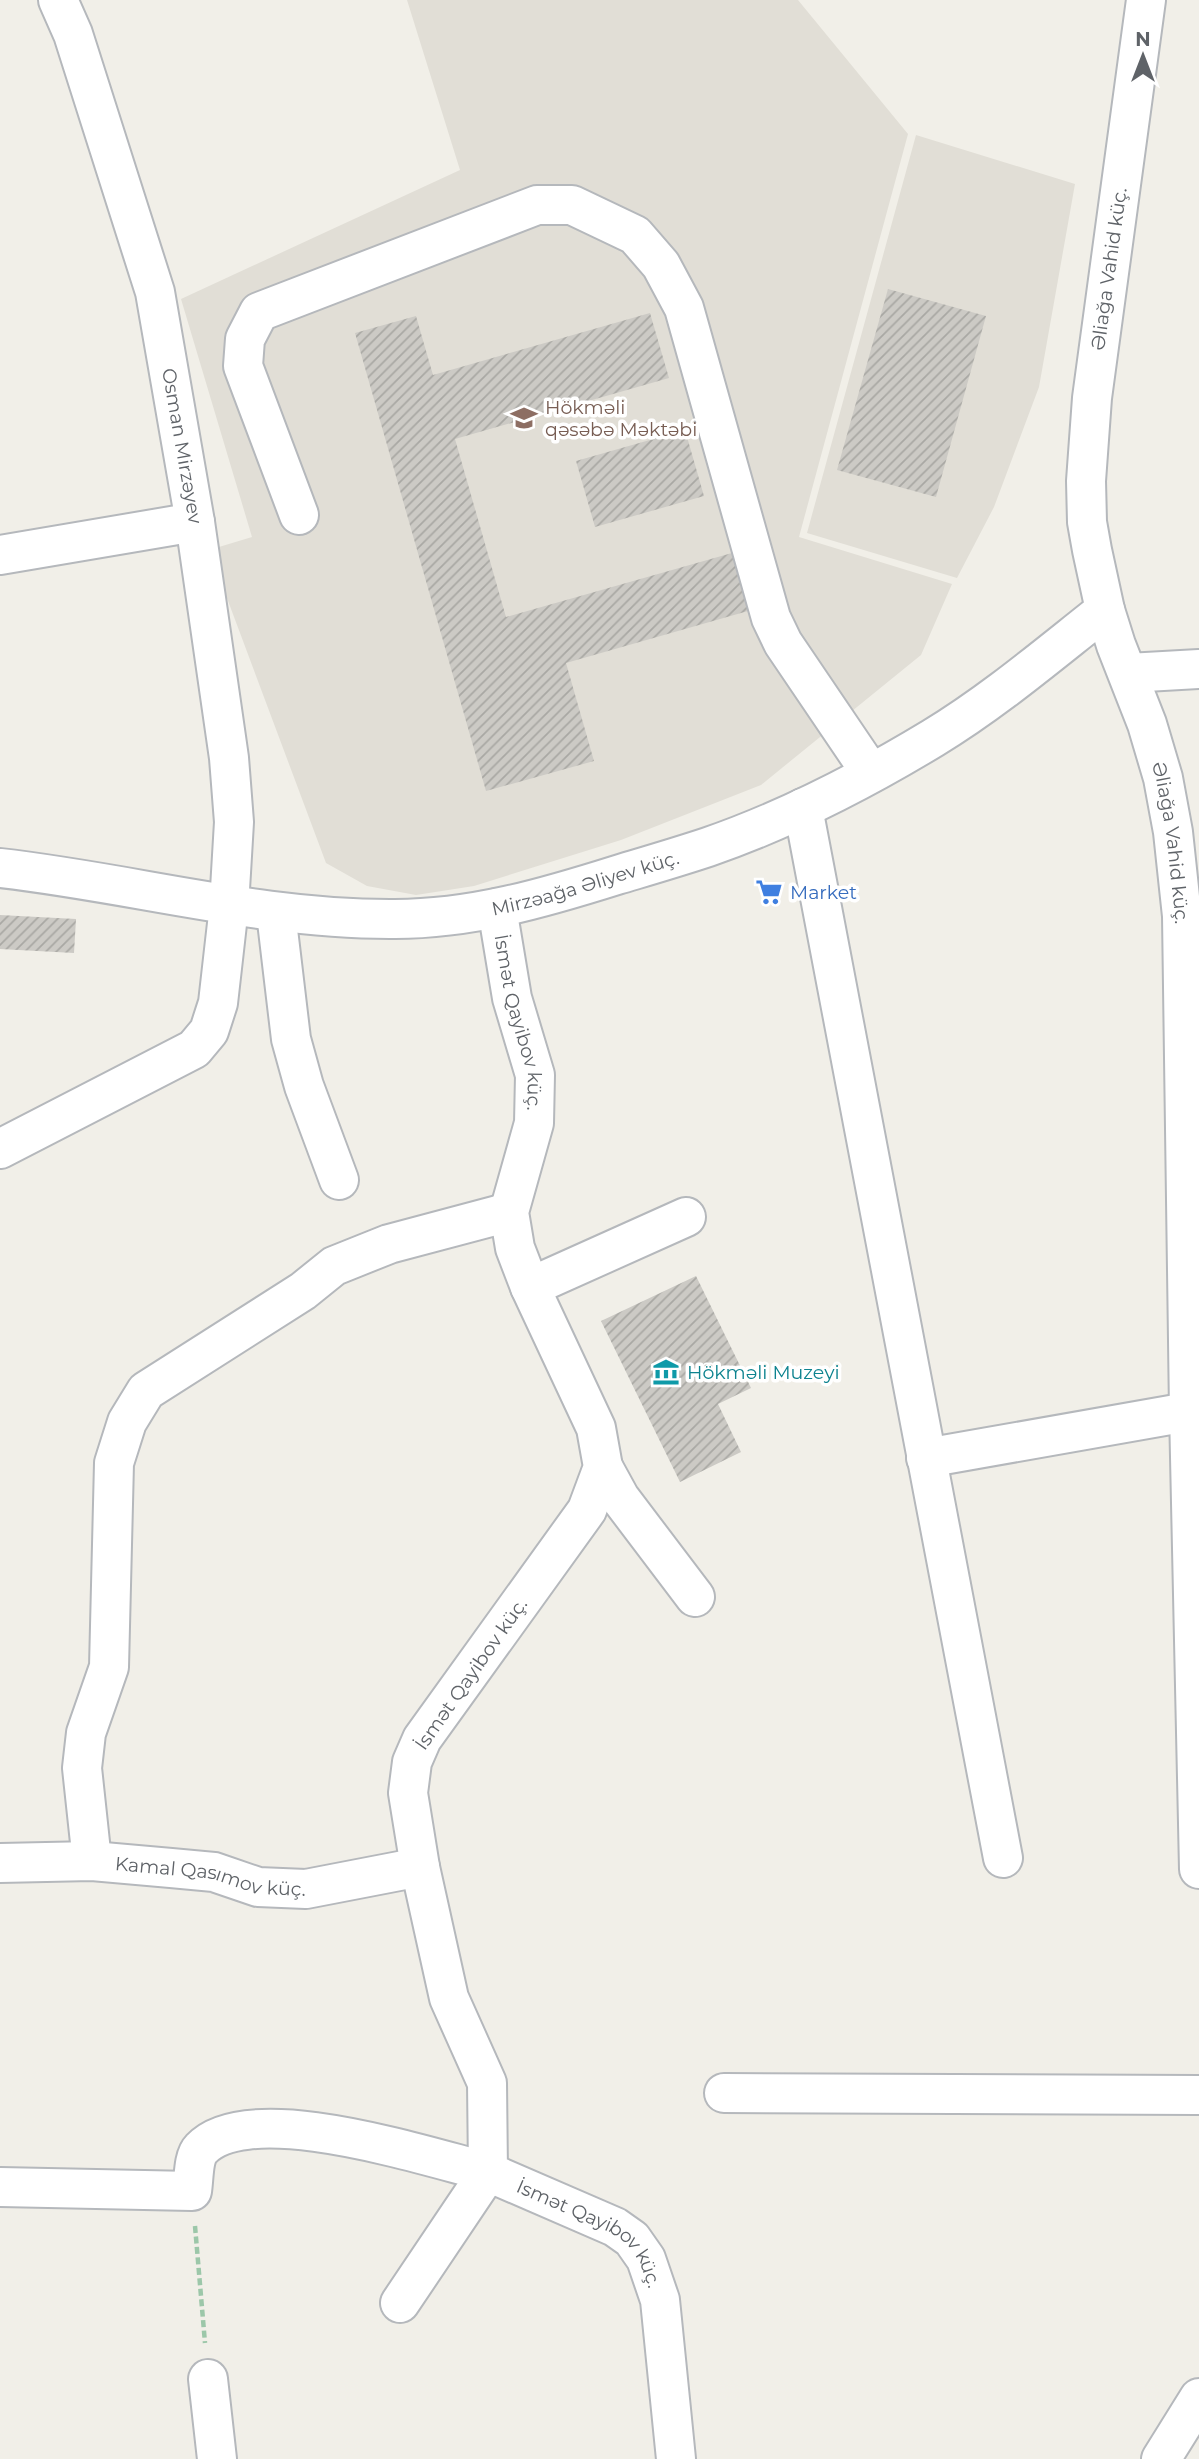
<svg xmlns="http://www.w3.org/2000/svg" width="1199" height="2459" font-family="Montserrat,sans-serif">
	<defs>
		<pattern id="building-hatch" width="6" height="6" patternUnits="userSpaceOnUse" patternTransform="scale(1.75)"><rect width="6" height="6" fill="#cccac5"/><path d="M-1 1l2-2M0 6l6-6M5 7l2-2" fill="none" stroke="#a9a8a4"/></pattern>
	</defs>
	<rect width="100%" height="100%" fill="#f1efe8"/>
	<path fill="#e1ded6" d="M407,0H798L908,134L799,537L952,584L921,655L761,785L621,840L474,886L416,895L367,886L326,863L209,550L252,537L181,299L460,170Z
		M916,135L1075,184L1039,387L994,507L957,578L807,533Z"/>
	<path fill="url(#building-hatch)" d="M888,289L986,316L936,497L837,470Z
		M650,313L669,378L455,439L506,617L732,553L748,611L566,663L594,761L486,791L355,333L416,316L433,375Z
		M685,430L704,496L595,527L576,461Z
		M0,915L76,919L74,953L0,949Z
		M696,1276L751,1388L718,1404L741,1452L680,1482L601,1321Z"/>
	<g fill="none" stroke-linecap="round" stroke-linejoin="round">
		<g stroke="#b5b8bc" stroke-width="42">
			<g id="minor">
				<path id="s1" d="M1146,0L1092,398L1086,481L1087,522L1092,550L1105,610L1116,645L1147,724L1163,778L1173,832L1182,916L1189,1411L1199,1869"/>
				<path d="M299,515L243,366L245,339L259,312L537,205H572L635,235L661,265L684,308L771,618L783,643L871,773"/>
				<path d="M0,555L195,522"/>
				<path d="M1128,673L1199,669"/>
				<path d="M803,808L1003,1858"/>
				<path id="s2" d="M0,868C133,883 261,920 395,919C472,919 544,898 617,875C647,866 678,857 708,847C786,820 862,781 933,738C994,701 1049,654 1105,610"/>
				<path id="s3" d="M497,908L512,998L535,1075L534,1123L509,1212L515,1248L530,1287L596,1428L603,1467L587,1510L422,1739L412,1762L408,1793L420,1867L449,1998L487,2083L488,2172L615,2227L632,2239L646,2259L660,2300L676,2459"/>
				<path d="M276,913L291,1039L304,1086L339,1180"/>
				<path d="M0,1149L194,1049L209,1031L218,1003L229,906L234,822L229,758L195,522L155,292L73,34L58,0"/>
				<path d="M530,1287L686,1217"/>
				<path d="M926,1458L1199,1410"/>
				<path d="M603,1467L620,1498L695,1597"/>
				<path d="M92,1861L82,1768L86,1733L109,1667L114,1463L127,1422L146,1391L303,1291L334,1266L389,1244L509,1212"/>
				<path id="s4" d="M0,1863L92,1861L171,1868L214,1872L258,1887L306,1889L420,1867"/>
				<path d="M724,2093L1199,2095"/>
				<path d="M0,2187L192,2191C194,2179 193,2157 201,2149C248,2098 427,2157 488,2172L400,2303"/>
				<path d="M208,2379L217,2459"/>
				<path d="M1161,2459L1199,2398"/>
			</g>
		</g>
		<path stroke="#9cc7a9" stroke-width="4.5" stroke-dasharray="7 3.5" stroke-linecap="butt" d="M195,2226L205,2343"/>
		<use href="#minor" stroke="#fff" stroke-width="38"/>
	</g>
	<defs>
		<g id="school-bare" transform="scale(2.1)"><path d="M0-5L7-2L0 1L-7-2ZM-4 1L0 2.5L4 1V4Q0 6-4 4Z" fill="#8d6e63" stroke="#fff" stroke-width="2.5" paint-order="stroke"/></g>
		<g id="supermarket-bare" transform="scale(2.1)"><path d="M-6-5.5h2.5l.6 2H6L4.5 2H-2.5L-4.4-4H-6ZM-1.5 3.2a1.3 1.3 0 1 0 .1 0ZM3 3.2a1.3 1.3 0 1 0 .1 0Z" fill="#3f7fe0" stroke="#fff" stroke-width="2.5" paint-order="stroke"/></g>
		<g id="museum-bare" transform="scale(2.1)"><path d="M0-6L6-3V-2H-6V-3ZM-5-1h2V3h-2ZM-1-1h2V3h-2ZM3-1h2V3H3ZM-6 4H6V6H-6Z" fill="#0f9aa8" stroke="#fff" stroke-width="2.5" paint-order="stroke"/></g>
	</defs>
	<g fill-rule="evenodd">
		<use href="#school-bare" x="524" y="418"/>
		<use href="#supermarket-bare" x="769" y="892"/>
		<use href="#museum-bare" x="666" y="1372"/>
	</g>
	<g text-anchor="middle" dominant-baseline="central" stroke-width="7" stroke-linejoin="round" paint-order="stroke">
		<g font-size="19" fill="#5f6368" stroke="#fff">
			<text transform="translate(1109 269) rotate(-82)">Əliağa Vahid küç.</text>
			<text transform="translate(182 446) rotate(80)">Osman Mirzəyev</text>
			<text stroke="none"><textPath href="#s1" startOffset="859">Əliağa Vahid küç.</textPath></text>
			<text stroke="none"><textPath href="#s2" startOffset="593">Mirzəağa Əliyev küç.</textPath></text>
			<text stroke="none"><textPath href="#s3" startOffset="117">İsmət Qayibov küç.</textPath></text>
			<text transform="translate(471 1674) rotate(-55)">İsmət Qayibov küç.</text>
			<text stroke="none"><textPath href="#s4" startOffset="212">Kamal Qasımov küç.</textPath></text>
			<text stroke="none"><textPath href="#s3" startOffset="1484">İsmət Qayibov küç.</textPath></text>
		</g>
		<g font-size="19" fill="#785e54" stroke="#fff" text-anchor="start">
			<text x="545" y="407">Hökməli<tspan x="545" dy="22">qəsəbə Məktəbi</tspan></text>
		</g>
		<g font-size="19" fill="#366cbe" stroke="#fff" text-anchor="start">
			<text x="790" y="892">Market</text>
		</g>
		<g font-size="19" fill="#0d838f" stroke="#fff" text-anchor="start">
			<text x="687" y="1372">Hökməli Muzeyi</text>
		</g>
	</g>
	<g transform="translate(1143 56)" stroke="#ffffff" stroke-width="5" paint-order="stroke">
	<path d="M0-5L12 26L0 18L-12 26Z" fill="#5f6368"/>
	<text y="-10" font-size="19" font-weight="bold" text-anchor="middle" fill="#5f6368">N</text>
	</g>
</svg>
